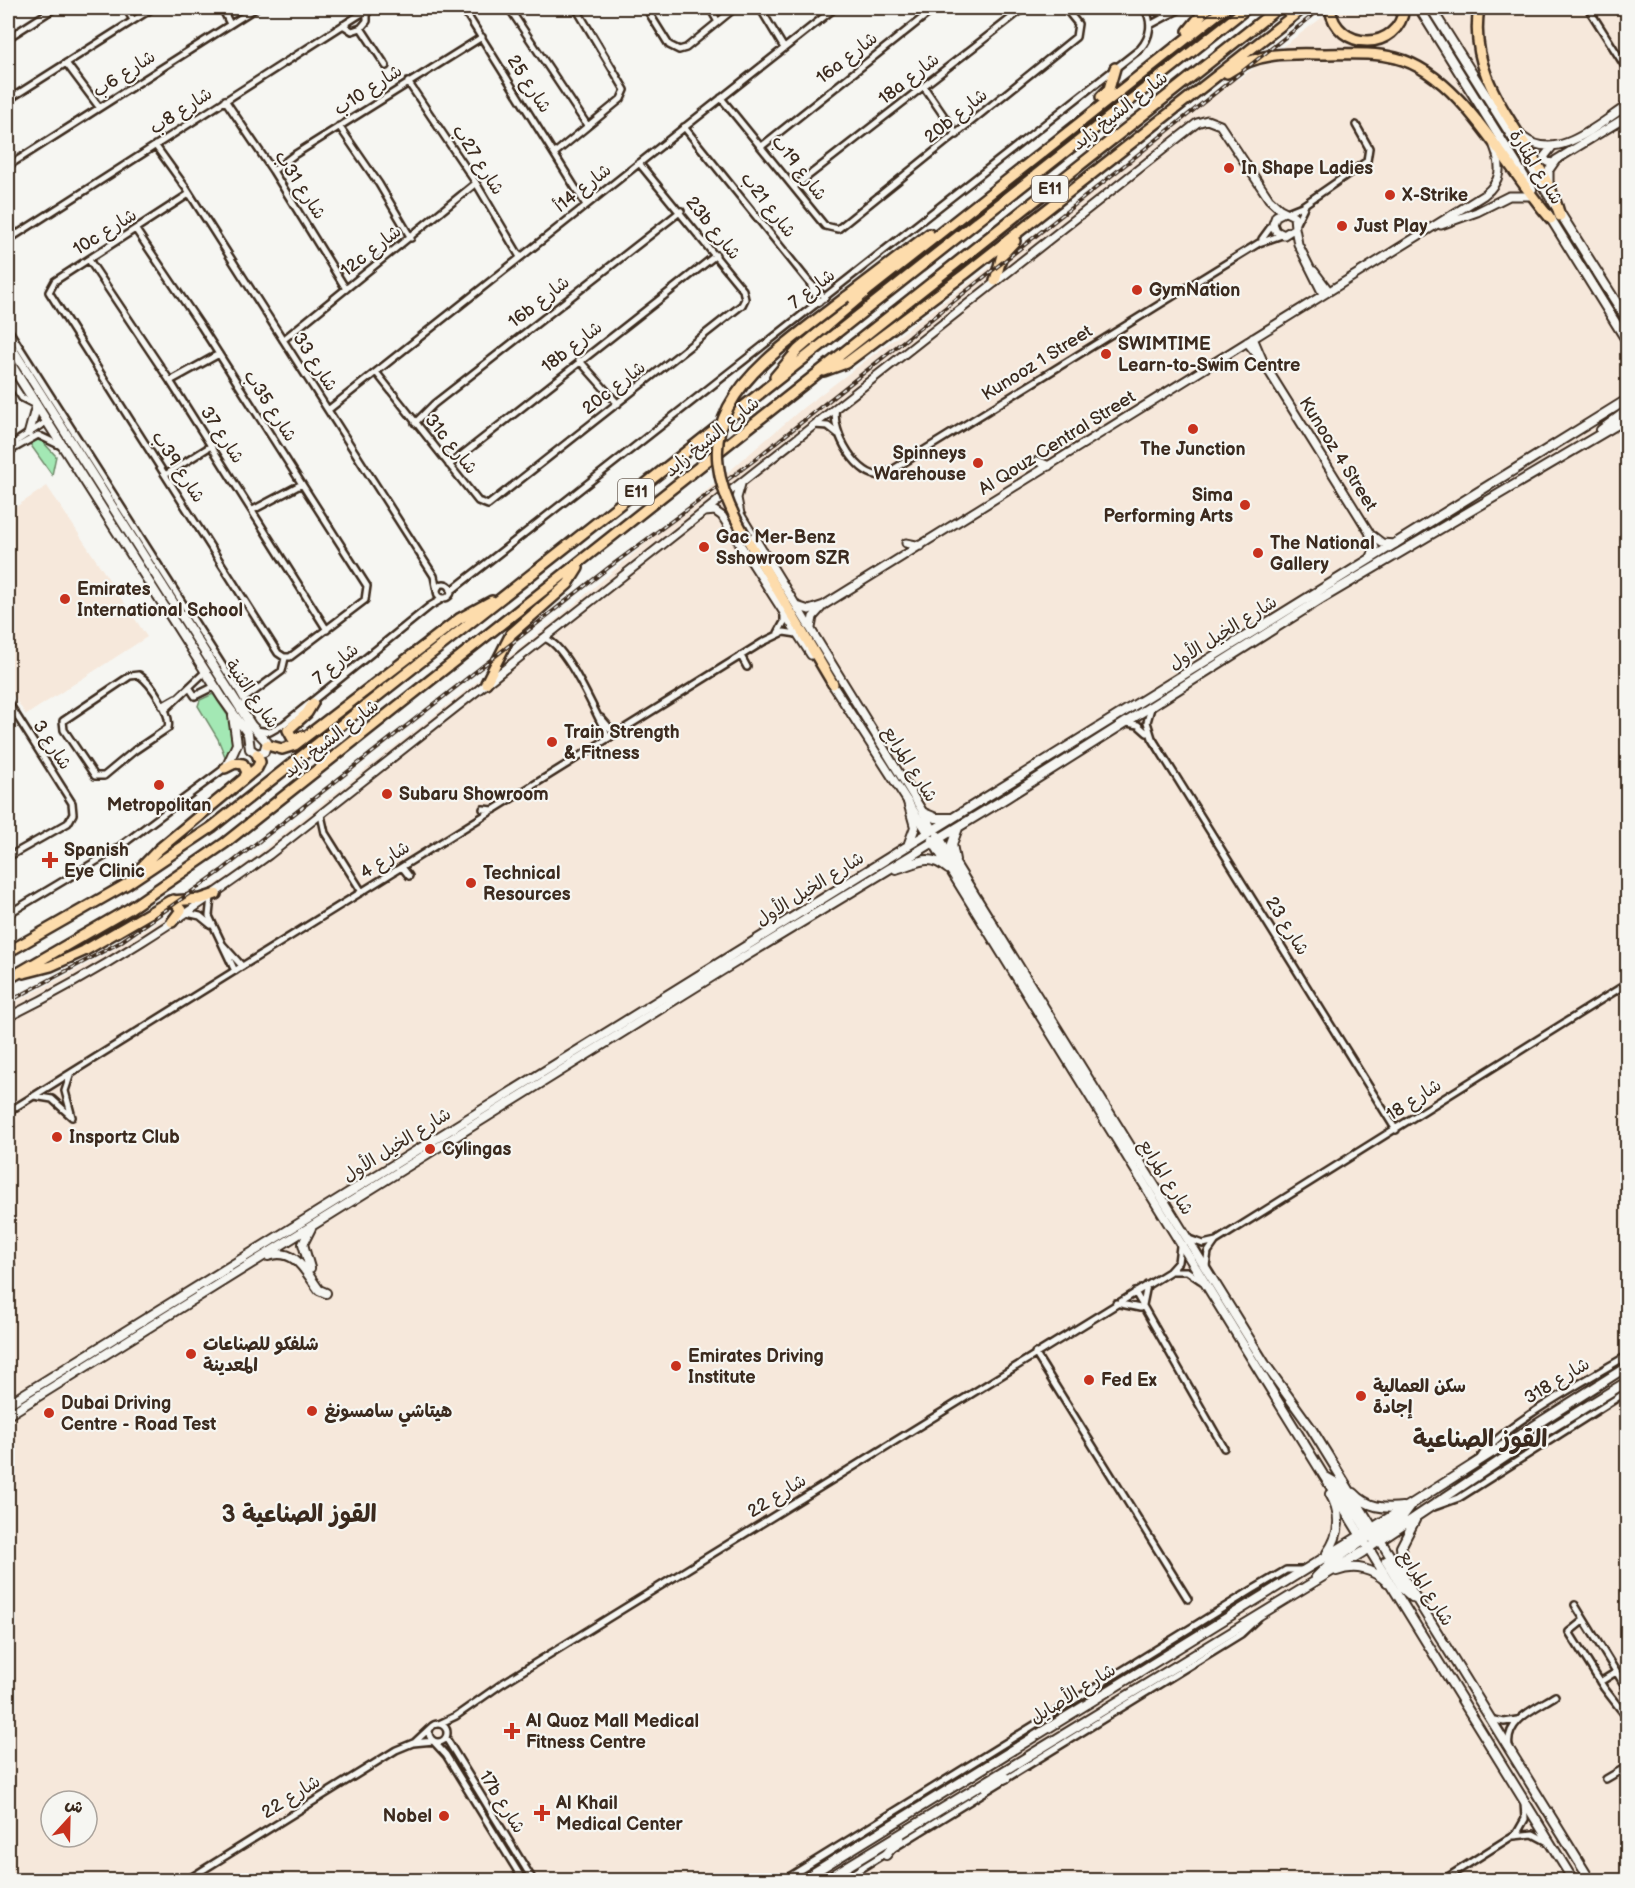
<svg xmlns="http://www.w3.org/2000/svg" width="1635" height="1888" font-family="'Balsamiq Sans','Playpen Sans Arabic',sans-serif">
	<rect width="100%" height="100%" fill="#f6f6f2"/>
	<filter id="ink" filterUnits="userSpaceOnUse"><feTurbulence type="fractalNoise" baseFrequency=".0167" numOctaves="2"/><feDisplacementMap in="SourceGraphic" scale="12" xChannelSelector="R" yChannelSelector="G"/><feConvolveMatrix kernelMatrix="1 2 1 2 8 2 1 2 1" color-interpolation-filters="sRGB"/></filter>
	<g filter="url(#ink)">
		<path fill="#f6e8db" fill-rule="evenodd" d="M1335,8H1627V1880H8V1006L106,954L235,872L563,614L804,407L1102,183L1225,83L1239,79ZM51,1801H87V1837H51Z
			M47,486L147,637L26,715L8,687V512Z"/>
		<path fill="#a3e8b4" stroke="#6f8969" stroke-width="1.5" d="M37,440L42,441L56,456L52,475L30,444Z
			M213,694L230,719L235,741L226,759L218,739L198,706L200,700Z"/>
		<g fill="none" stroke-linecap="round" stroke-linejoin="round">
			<g stroke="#3b2a1e" stroke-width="10">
				<path id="minor" d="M126,8L133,20
					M222,8L230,24
					M463,8L586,205
					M509,8L587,125
					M646,8L669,45L679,50L686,48L735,8
					M710,8L718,22
					M760,8L784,48
					M1145,8L1168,15
					M1588,8L1628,71
					M343,25L352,31L361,28L367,21V10
					M1150,25L1182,8
					M361,28L386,66
					M8,38L55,8
					M66,63L99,107
					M408,82L476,183L520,257
					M924,87L957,135
					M721,98L825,226L838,229L1076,37L1078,24L1065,8
					M8,100L153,8
					M225,100L273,171L346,289
					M339,126L379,184L411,238
					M684,127L809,282L825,298
					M155,145L186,188L425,562L434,576L437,591
					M762,146L935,8
					M555,153L621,99L625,90L576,8
					M8,166L256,8
					M273,171L294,155L482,37
					M794,187L1024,8
					M1287,212L1302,206L1367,161L1369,148L1356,125
					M1296,223L1305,205
					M8,227L17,234
					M136,230L201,326L367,586L365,600L290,657H284L278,653L49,292L55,281L189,194
					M1262,239L1273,224
					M8,240L370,8
					M89,260L170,381L327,630
					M811,286L819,302
					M8,329L240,693L244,700V713
					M283,340L476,183
					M579,360L618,404
					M376,372L478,501L488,505L742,305L745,299L743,290L639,163
					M8,377L22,398L34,404
					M170,381L219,354
					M836,408C830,431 859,481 884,475L1259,243L1282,235
					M328,410L835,8
					M415,423L434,404L681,211
					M814,425L828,426L838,434
					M8,447L46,422
					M8,452L38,435L61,446
					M449,465L716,255
					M165,475L211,446
					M253,510L302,484
					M437 591a7 7 0 1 1 14 0a7 7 0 1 1-14 0Z
					M451,591L1140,49C1151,37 1153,21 1144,8
					M778,633L784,622V614
					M543,638C566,641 597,718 609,738
					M741,656L747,667
					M139,675C151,683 172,714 168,728L134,751L104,776H95L64,730L63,721L130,676Z
					M189,687L195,696L215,686
					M244,699L282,671L285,658
					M8,702L72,803L73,814L68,823L8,857
					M162,706L176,698
					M1151,708L1147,722L1152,738L1396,1130
					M165,710L206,671
					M601,718L615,734
					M1127,723L1138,725L1147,733
					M256,730L270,732L284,724L430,606L444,598
					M483,809L494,810
					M321,815L325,833L362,892
					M402,867L409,876
					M211,897L209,916L235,971
					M187,913L200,916L211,925
					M8,914L115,850L225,768
					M223,945L242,966
					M71,1073L65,1091L72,1117
					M34,1096L52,1099L72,1117
					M8,1112L763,642L784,632L797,634
					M1189,1239L1203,1244L1216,1241L1628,983
					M1206,1266L1208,1252L1215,1242
					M8,1268L11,1265
					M1171,1271H1187L1200,1280
					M1135,1292L1224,1448
					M1116,1303L1140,1308
					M1143,1305L1147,1285
					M1035,1353L1188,1599
					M1479,1460C1494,1429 1594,1376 1628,1355
					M1434,1507L1459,1498L1628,1391
					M1575,1605L1628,1691
					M1584,1620L1569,1632L1604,1688L1628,1719
					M1600,1682L1616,1672
					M1491,1719L1504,1722L1517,1720
					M429 1733a9 9 0 1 1 18 0a9 9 0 1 1-18 0Z
					M439,1724L456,1716L503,1683L1169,1272L1178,1262L1180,1246
					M446,1738L533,1880
					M415,1742L430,1728
					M434,1742L446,1755L523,1880
					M1509,1747C1505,1720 1536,1708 1555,1696
					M1606,1779L1628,1766
					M1514,1836L1533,1834L1548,1842
					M187,1880L396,1750L413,1743L434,1741
					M784,1880L1252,1590L1286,1570H1303
					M842,1880L1241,1634L1258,1618
					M1443,1880L1517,1833L1525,1819L1524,1802"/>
			</g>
			<g stroke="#3b2a1e" stroke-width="11">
				<path id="tertiary" d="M1523,137C1557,164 1598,124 1628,105
					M1552,147L1544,157L1547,162L1553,163
					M1549,183V170L1556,160L1628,116
					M1441,225L1477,212L1509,196H1532
					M1295,228L1298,244L1323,294
					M1314,271L1329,291
					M1253,338L1262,359
					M1247,342L1263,362L1369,532L1375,548L1370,559
					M1037,461L1049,466
					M741,484L737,498L740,514L934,830
					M705,512L715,511L722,516L811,655
					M1373,536L1382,543L1395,544
					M906,543L921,546
					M797,606L809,610L824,605L1484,195C1502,181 1502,167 1494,146
					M811,628L813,617L822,607
					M830,681L928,833
					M8,1017C100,972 186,915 269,855L1197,123L1207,120L1220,125L1269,199L1280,209L1294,216L1295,228L1284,235L1276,231L1273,224L1276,216L1284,212"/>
			</g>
			<g stroke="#3b2a1e" stroke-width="12">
				<path id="secondary" d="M1419,8L1532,189
					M1431,8L1628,321
					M1548,214L1628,343
					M8,342L251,725L267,742L264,752L257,754L250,749L248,734L223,699L8,360
					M1601,430L1628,410
					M29,433L36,407
					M227,766L237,744L233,716
					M908,802L915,827L909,843
					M924,813L936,818H952
					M938,836L1265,1364L1311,1428L1590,1880
					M932,840L1573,1880
					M955,860L952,844L958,828
					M896,869C918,863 928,852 948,869
					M268,1256C295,1247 305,1271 319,1290L326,1293
					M310,1268L303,1244L311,1228
					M8,1404L1628,399
					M8,1415L721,971L1006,798L1321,599L1628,418
					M1324,1476L1338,1484L1370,1535
					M1354,1493C1368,1508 1384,1509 1403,1507
					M1372,1538L1403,1516L1412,1504
					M1327,1553C1340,1535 1342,1514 1330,1494
					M1386,1561L1403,1589L1412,1597
					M1337,1571C1355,1564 1373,1569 1387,1582
					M1404,1576L1401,1547L1415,1520
					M1316,1577L1329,1564L1368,1538
					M985,1786L1006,1778
					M886,1855L900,1837
					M802,1880L1413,1503L1628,1366
					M825,1880L1363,1552L1519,1448L1628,1381"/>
			</g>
			<g stroke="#3b2a1e" stroke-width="14">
				<path id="motorway" d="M1330,8C1336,52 1399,52 1404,8
					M1479,8C1465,92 1540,141 1560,216
					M1188,31L1207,8
					M1227,73C1258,52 1288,53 1323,54C1347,54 1373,52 1396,58C1461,74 1507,170 1551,219
					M1101,97L1109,89L1115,68
					M995,281L1002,255L1015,241
					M846,297L929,234
					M824,371L846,363L965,274L1303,8
					M775,377L798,350L867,291L1225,8
					M746,537L833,684
					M486,683L511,634L568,584L578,568
					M303,736L293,739L288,730L307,713L313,703
					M267,745L282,749L295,745L459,619L492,601
					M225,768L235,763L243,764L247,772L244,779
					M131,878L158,850L257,768L260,762L257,754
					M172,922L181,910L173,900
					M8,952L127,884L212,827L1247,8
					M24,973L51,966L84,951L170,901L201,899L216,894
					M8,979L129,909L225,843L1278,8"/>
			</g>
			<use href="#minor" stroke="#f6f6f2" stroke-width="5"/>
			<use href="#tertiary" stroke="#f6f6f2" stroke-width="7"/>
			<use href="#secondary" stroke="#f6f6f2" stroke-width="8"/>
			<use href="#motorway" stroke="#fddcac" stroke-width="9"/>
			<g stroke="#3b2a1e" stroke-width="4">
				<path id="rail" d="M8,1002L119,943L221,871L608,568L753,461L1322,8"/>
			</g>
			<use href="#rail" stroke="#f6f6f2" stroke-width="1.5" stroke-dasharray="4.5" stroke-linecap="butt"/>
			<g stroke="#3b2a1e" stroke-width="14" stroke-linecap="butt">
				<path id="motorway-bridge" d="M746,537C671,413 757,367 846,297"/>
			</g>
			<use href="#motorway-bridge" stroke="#fddcac" stroke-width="9"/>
		</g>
	</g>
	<g fill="#c8321e" stroke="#f6f6f2" stroke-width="2">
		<circle cx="1229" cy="168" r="6"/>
		<circle cx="1390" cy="195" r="6"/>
		<circle cx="1342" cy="226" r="6"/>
		<circle cx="1137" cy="290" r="6"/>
		<circle cx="1106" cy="354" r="6"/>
		<circle cx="1193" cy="429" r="6"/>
		<circle cx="978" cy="463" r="6"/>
		<circle cx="1245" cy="505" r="6"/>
		<circle cx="704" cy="547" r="6"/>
		<circle cx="1258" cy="553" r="6"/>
		<circle cx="65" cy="599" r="6"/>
		<circle cx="552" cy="742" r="6"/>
		<circle cx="159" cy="785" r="6"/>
		<circle cx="387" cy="794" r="6"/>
		<path d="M47 851h6v6h6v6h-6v6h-6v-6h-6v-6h6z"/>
		<circle cx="471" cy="883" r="6"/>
		<circle cx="57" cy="1137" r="6"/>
		<circle cx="430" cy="1149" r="6"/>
		<circle cx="191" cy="1354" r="6"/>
		<circle cx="676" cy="1366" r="6"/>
		<circle cx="1089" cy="1380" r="6"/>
		<circle cx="1361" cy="1396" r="6"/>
		<circle cx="312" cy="1411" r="6"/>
		<circle cx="49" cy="1413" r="6"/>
		<path d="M509 1722h6v6h6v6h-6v6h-6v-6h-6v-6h6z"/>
		<path d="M539 1804h6v6h6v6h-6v6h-6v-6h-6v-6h6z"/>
		<circle cx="444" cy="1816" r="6"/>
	</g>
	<g text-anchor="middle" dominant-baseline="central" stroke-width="4.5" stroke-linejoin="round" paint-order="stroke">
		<g fill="#f6f6f2" stroke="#73675e" stroke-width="1.5">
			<rect x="1032" y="176" width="36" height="26" rx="4.5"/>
			<rect x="618" y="479" width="36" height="26" rx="4.5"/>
		</g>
		<g font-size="16" font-weight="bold" fill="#3b2a1e">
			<text x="1050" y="189">E11</text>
			<text x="636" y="492">E11</text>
		</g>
		<g font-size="18" fill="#3b2a1e" stroke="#f6f6f2">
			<text transform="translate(847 58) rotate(-38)">16a شارع</text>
			<text transform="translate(124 74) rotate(-33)">شارع 6ب</text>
			<text transform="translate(909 79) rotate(-38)">18a شارع</text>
			<text transform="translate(529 84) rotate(57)">شارع 25</text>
			<text transform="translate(368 90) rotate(-33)">شارع 10ب</text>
			<text transform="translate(181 111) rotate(-33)">شارع 8ب</text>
			<text transform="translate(1120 111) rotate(-38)">شارع الشيخ زايد</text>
			<text transform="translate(956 116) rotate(-39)">20b شارع</text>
			<text transform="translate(478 160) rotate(57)">شارع 27ب</text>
			<text transform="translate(1536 167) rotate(58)">شارع المنارة</text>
			<text transform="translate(799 168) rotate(52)">شارع 19ب</text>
			<text transform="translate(300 185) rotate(57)">شارع 31ب</text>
			<text transform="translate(583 188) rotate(-38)">شارع 14أ</text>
			<text transform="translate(768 205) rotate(52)">شارع 21ب</text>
			<text transform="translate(713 228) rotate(51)">23b شارع</text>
			<text transform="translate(105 232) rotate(-32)">10c شارع</text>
			<text transform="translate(371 251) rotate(-38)">12c شارع</text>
			<text transform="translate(812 289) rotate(-38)">شارع 7</text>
			<text transform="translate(539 302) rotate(-38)">16b شارع</text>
			<text transform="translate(572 347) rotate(-38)">18b شارع</text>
			<text transform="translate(315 362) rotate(57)">شارع 33</text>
			<text transform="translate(1037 363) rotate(-32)">Kunooz 1 Street</text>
			<text transform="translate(614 388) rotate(-38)">20c شارع</text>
			<text transform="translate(270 406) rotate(57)">شارع 35ب</text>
			<text transform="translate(222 435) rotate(57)">شارع 37</text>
			<text transform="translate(712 437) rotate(-39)">شارع الشيخ زايد</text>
			<text transform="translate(1057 443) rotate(-32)">Al Qouz Central Street</text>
			<text transform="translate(451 444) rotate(51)">31c شارع</text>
			<text transform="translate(1338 454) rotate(58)">Kunooz 4 Street</text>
			<text transform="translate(178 467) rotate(57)">شارع 39ب</text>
			<text transform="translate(1223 633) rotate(-32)">شارع الخيل الأول</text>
			<text transform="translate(336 664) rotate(-40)">شارع 7</text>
			<text transform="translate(252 694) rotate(55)">شارع الثنية</text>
			<text transform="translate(331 739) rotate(-38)">شارع الشيخ زايد</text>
			<text transform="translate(52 745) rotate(57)">شارع 3</text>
			<text transform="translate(910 764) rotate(58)">شارع المرابع</text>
			<text transform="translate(385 860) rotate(-32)">شارع 4</text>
			<text transform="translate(810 889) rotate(-32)">شارع الخيل الأول</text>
			<text transform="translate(1287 926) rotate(58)">شارع 23</text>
			<text transform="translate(1414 1100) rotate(-33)">شارع 18</text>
			<text transform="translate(397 1145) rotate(-32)">شارع الخيل الأول</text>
			<text transform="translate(1166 1177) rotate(58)">شارع المرابع</text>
			<text transform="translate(1557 1381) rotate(-31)">شارع 318</text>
			<text transform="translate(777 1496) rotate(-32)">شارع 22</text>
			<text transform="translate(1426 1588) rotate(58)">شارع المرابع</text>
			<text transform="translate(1073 1694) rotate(-32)">شارع الأصايل</text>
			<text transform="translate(291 1797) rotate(-32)">شارع 22</text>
			<text transform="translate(502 1802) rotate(58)">17b شارع</text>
		</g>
		<g font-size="18" font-weight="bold" fill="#3b2a1e" stroke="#f6f6f2" text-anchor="start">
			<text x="1241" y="168">In Shape Ladies</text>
			<text x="1402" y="195">X-Strike</text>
			<text x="1354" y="226">Just Play</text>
			<text x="1149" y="290">GymNation</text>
			<text x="1118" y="344">SWIMTIME<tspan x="1118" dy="21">Learn-to-Swim Centre</tspan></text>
			<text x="1193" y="449" text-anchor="middle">The Junction</text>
			<text x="966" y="453" text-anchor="end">Spinneys<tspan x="966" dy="21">Warehouse</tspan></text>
			<text x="1233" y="495" text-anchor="end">Sima<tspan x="1233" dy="21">Performing Arts</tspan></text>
			<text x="716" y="537">Gac Mer-Benz<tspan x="716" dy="21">Sshowroom SZR</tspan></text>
			<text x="1270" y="543">The National<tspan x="1270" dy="21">Gallery</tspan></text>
			<text x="77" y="589">Emirates<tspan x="77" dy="21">International School</tspan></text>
			<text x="564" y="732">Train Strength<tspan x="564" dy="21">&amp; Fitness</tspan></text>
			<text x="399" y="794">Subaru Showroom</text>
			<text x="159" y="805" text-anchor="middle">Metropolitan</text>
			<text x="64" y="850">Spanish<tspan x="64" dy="21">Eye Clinic</tspan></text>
			<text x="483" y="873">Technical<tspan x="483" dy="21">Resources</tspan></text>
			<text x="69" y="1137">Insportz Club</text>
			<text x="442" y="1149">Cylingas</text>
			<text x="203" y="1344">شلفكو للصناعات<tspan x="203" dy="21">المعدينة</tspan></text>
			<text x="688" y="1356">Emirates Driving<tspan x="688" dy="21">Institute</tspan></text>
			<text x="1101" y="1380">Fed Ex</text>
			<text x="1373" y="1386">سكن العمالية<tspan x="1373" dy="21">إجادة</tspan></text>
			<text x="61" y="1403">Dubai Driving<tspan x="61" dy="21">Centre - Road Test</tspan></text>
			<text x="324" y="1411">هيتاشي سامسونغ</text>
			<text x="526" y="1721">Al Quoz Mall Medical<tspan x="526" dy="21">Fitness Centre</tspan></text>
			<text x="556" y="1803">Al Khail<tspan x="556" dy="21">Medical Center</tspan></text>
			<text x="432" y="1816" text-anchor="end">Nobel</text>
		</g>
		<g font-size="24" font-weight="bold" fill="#3b2a1e" stroke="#f6f6f2">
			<text x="1480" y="1439">القوز الصناعية</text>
			<text x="299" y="1514">القوز الصناعية 3</text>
		</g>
	</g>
	<rect width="1635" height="1888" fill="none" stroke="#f6f6f2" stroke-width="30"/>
	<rect x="15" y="15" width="1605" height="1858" fill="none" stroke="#3b2a1e" stroke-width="2" filter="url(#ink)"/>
	<g transform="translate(69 1819) rotate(22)"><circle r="28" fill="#f6f6f2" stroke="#aba49d" stroke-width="1.5"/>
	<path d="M0-4.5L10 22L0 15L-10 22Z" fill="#c8321e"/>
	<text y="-9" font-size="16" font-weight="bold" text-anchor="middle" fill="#3b2a1e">ش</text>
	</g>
</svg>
